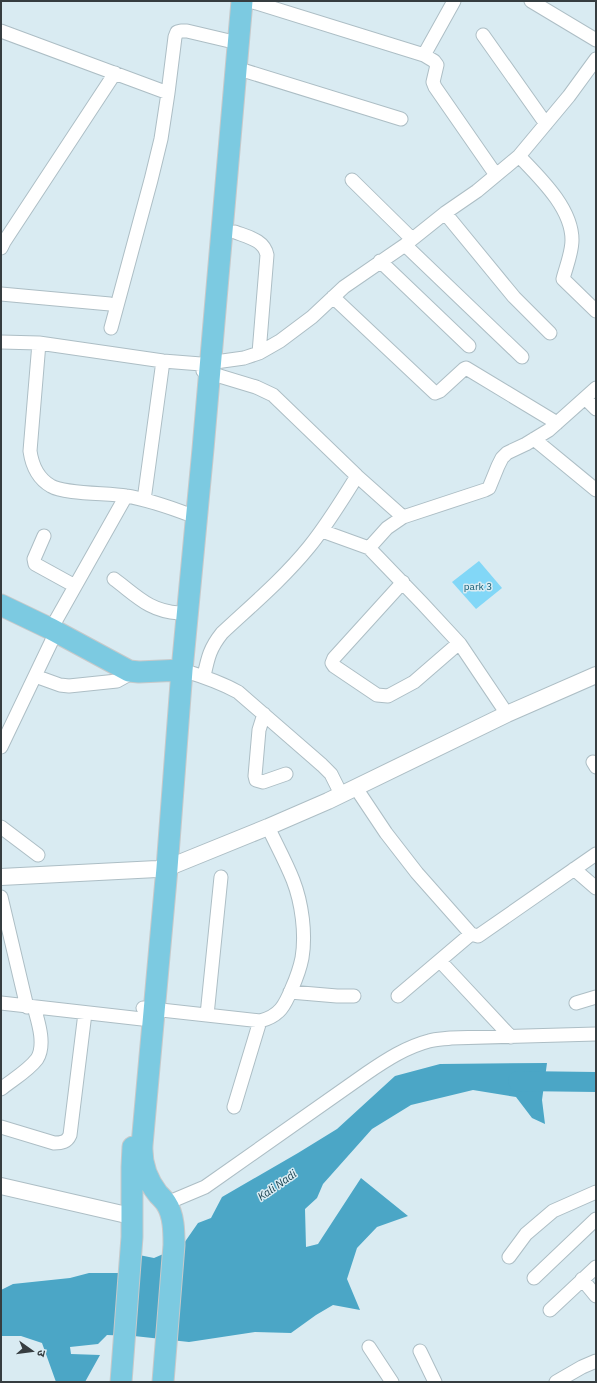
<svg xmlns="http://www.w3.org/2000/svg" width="597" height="1383" font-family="'IBM Plex Sans','Noto Sans Devanagari',sans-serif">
	<rect width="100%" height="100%" fill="#d9ebf2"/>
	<path fill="#82d7f7" d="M479,561L502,588L476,609L452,582Z"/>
	<path fill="#4ba6c6" d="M547,1063L542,1100L545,1124L532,1118L516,1097L473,1090L411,1105L372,1129L323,1184L317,1198L305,1209L306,1247L318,1244L361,1178L408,1216L377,1227L357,1248L347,1279L360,1310L333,1305L316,1315L291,1333L255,1332L189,1342L134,1336L107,1335L98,1344L70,1347L71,1354L100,1355L85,1382H56L42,1343L21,1336H1V1290L13,1284L70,1278L89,1273H138L139,1255L154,1258L182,1246L198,1223L211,1218L222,1197L298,1153L337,1129L395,1076L440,1064Z"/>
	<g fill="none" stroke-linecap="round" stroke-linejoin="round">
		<path stroke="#4ba6c6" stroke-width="20" d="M518,1081L596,1082"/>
		<g stroke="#adbec5" stroke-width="15">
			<path id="minor" d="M250,1L424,55L434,61L437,65L433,82L435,87L496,175
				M531,1L596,40
				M1,31L168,93L175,37L177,32L181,31H187L238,43
				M483,35L546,124
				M424,55L454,1
				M236,68L401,119
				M519,156C540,178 572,208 572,240C572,253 566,267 563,279L596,311
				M352,180L412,239
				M445,213L514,297L550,333
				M235,232C248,237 264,240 267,255L259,353
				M405,245L522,357
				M1,248L4,242L115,73
				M380,261L469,346
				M1,294L110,304
				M333,297L435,393L440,391L464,369L466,368L557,423
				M111,328L151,180L161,139L168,93
				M1,342L39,343L163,361L201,364L244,358L259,353L280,341L312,317L344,287L405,245L445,213L477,191L519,156L569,96L596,59
				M39,343L30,451C32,465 37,478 51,486C64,494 108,493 126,496C147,499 168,507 188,514
				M203,371L256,387L273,395L357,476L403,517
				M585,398L596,409
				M534,439L596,490
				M144,500L163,361
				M322,531L369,548L387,528L403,517L485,490L489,488L498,466L502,458L507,453L526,444L549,430L596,388
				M44,536L34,559L35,564L75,586
				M369,548L422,603L460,644L507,714
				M114,579C137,596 149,611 179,613
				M403,582L334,658L332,663L334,666L377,695L388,696L414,682L459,643
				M51,629L126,496
				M182,670C202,676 220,682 238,692L322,765L331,774L341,794
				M35,676L60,685L69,686L117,681L126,676L129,671
				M204,676C208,657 210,648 222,633C252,605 283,579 309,547C327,525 342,500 357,476
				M264,714L259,730L255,776L256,780L263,782L286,774
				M1,747L56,632
				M593,762L596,767
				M356,788L386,833L417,873L471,934L478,936L481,934L596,854
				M1,827L38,855
				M574,869L596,888
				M1,897L27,1007
				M440,961L511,1037
				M290,992L337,996H354
				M398,996L471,934
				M1,1003L142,1019
				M576,1003L596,997
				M143,1008L260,1021C280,1016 285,1005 292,988C296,979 300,968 302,958C306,934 302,903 293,880C286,862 276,844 268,827
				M207,1015L221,877
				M1,1089C12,1080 28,1071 37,1059C46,1045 38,1021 34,1007
				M234,1107L260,1021
				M1,1127L54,1143C62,1143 67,1142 70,1135L85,1013
				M167,1203L205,1187L367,1073C386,1060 406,1047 429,1041C436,1039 444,1039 451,1038L596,1034
				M509,1257L526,1234L553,1211L596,1192
				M534,1278L596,1219
				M582,1279L596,1296
				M550,1310L596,1267
				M369,1347L392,1382
				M420,1351L435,1382
				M556,1382L582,1367L596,1361"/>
		</g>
		<g stroke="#adbec5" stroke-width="18">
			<path id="tertiary" d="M1,877L157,869L167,868L268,827L328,801L507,714L596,675
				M1,1186L131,1216"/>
		</g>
		<g stroke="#c7c9ca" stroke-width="23">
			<path id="primary" d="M1,605L51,629L129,671L139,672L182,670
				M121,1382L132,1237V1167L133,1147
				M163,1382L174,1245C174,1232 174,1215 166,1203C164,1200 161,1197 158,1194C147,1180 141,1163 142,1145L167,868L182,670L203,449L242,1"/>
		</g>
		<use href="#minor" stroke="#fff" stroke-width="13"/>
		<use href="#tertiary" stroke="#fff" stroke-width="16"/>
		<use href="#primary" stroke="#7ccae1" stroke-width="21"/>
	</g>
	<g text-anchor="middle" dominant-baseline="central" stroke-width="3" stroke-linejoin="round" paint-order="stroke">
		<g font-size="10" fill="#155d74" stroke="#d9ebf2">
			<text x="478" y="586">park 3</text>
		</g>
		<g font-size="11" font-style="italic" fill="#1a4351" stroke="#d9ebf2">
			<text transform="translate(277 1185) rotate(-35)">Kali Nadi</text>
		</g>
	</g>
	<rect width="597" height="1383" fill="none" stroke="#363d40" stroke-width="4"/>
	<g transform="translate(32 1351) rotate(104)" stroke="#d9ebf2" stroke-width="3" paint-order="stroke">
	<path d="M0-3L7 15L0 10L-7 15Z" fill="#363d40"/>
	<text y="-6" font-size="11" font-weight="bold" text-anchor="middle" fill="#363d40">उ</text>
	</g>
</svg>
